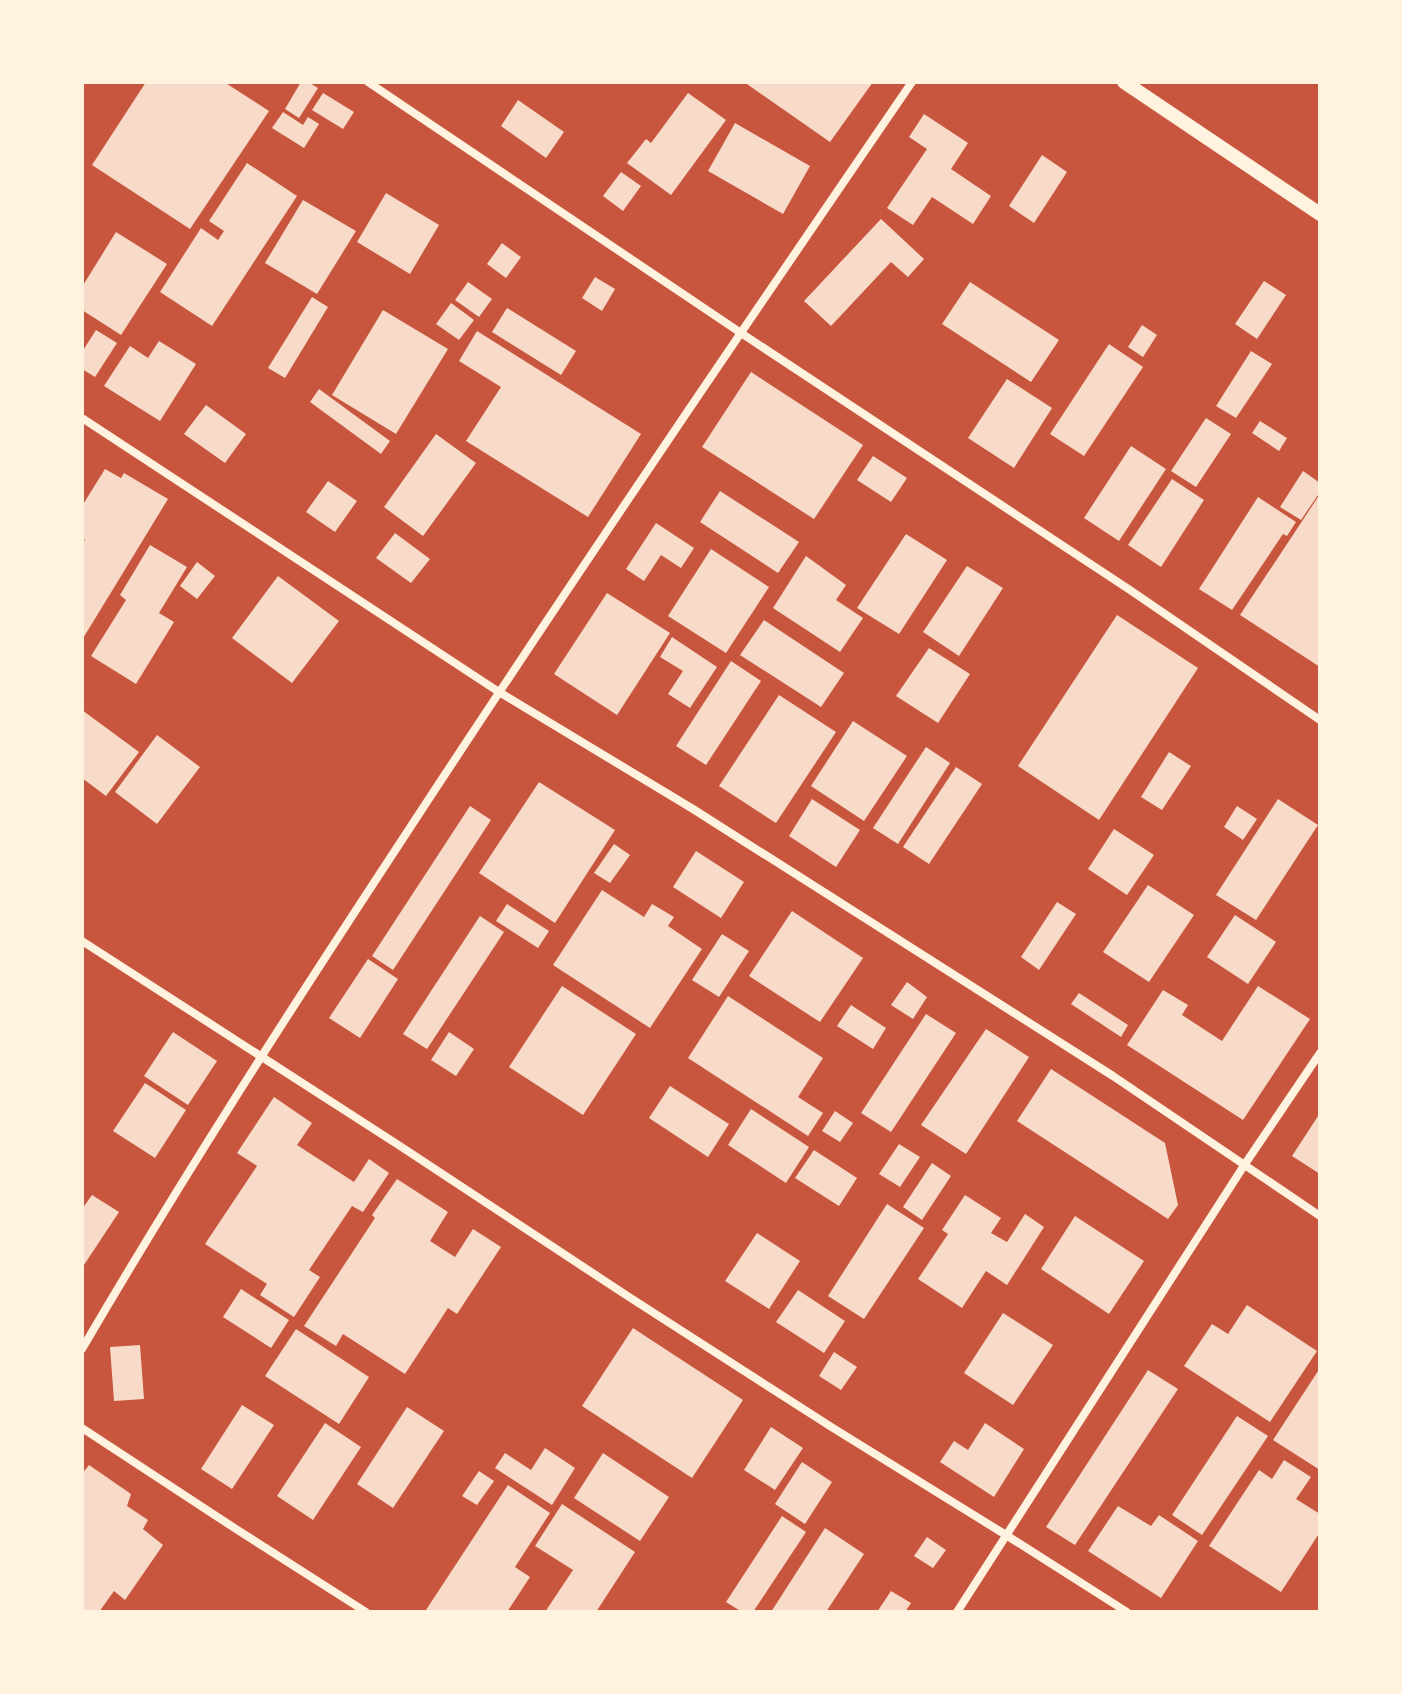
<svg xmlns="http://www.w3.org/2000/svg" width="1402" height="1694" font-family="Lato,sans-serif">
	<rect width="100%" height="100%" fill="#c8553d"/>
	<path fill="#f7dbc8" d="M146,82H224L269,111L190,229L92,165Z
		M301,82H308L318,88L299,118L285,109Z
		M744,82H873L830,142Z
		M323,93L354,112L343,129L312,110Z
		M688,93L726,120L671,195L627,163L646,139L651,143Z
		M518,100L564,132L546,158L501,126Z
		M283,112L303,125L308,117L319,124L304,148L272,128Z
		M924,114L968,143L951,169L991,196L973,224L932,197L913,225L887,208L927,149L909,137Z
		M735,123L810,166L783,214L708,171Z
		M1042,155L1067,172L1034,223L1009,206Z
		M247,163L297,196L212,326L160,292L201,228L218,240L224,231L209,221Z
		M621,172L641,186L623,211L603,196Z
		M386,193L439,225L410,274L357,242Z
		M303,200L356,231L317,294L265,263Z
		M881,219L924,259L908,277L891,262L831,326L804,301Z
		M116,232L167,264L121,335L82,310V287Z
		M502,243L521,257L506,278L487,264Z
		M595,277L615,289L602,311L582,298Z
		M1264,281L1286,295L1257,339L1235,324Z
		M468,282L492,299L479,317L455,300Z
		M970,282L1059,340L1031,382L942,324Z
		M312,297L328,307L285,378L268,368Z
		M451,303L474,320L459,340L436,324Z
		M507,308L576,351L561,375L492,332Z
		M383,310L448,349L396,434L332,395Z
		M1142,325L1157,335L1143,357L1128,347Z
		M96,330L117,343L95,377L82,369V352Z
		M477,331L641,434L588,517L466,441L501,387L459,361Z
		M159,341L196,364L160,421L104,386L130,346L148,358Z
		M1109,344L1143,367L1084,456L1050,434Z
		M1251,351L1272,364L1236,418L1216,406Z
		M751,372L863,445L814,519L702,447Z
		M1007,379L1052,408L1014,468L968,438Z
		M319,389L390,441L381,454L310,402Z
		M206,405L246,434L225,463L184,434Z
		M1206,418L1231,434L1196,487L1171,471Z
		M1260,421L1287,438L1279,451L1252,433Z
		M436,434L476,463L423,536L384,507Z
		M1131,446L1166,469L1119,541L1084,518Z
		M873,456L907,478L891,502L857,480Z
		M105,469L121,478L124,473L168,499L82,640V544L85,540L82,538V506Z
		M1303,471L1320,483V492L1301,520L1280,507Z
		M1172,479L1204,500L1161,567L1128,545Z
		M328,481L357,501L335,532L306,512Z
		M720,491L799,542L778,573L700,522Z
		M1320,494V667L1240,615Z
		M1258,497L1296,522L1287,536L1283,534L1232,610L1199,589Z
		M656,523L694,548L681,568L661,555L644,581L626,569Z
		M395,533L430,559L411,583L376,558Z
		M906,534L947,560L899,634L857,608Z
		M150,545L187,567L159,613L174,622L136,684L91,656L126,600L120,595Z
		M711,549L769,587L726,653L668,616Z
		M806,556L846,585L836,600L863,618L840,652L773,608Z
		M197,562L215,576L197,599L180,586Z
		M967,566L1003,588L959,656L923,632Z
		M278,576L339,621L292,683L232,638Z
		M607,593L670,633L617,715L554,674Z
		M1117,615L1198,668L1099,820L1018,766Z
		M764,620L844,673L821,707L740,655Z
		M672,637L717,667L690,708L668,694L683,671L660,657Z
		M929,648L970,674L938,723L896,696Z
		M731,661L761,681L706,765L676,746Z
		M779,695L836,732L776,823L719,786Z
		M82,710L139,752L106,796L82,778Z
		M853,721L907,756L864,821L811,786Z
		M157,735L200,767L157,824L115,792Z
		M926,747L950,763L898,844L873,828Z
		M1169,752L1191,766L1162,810L1141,797Z
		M956,767L982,784L929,864L903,847Z
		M539,782L615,830L555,923L479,873Z
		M812,799L860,830L836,867L789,836Z
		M1278,799L1318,825L1256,920L1216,895Z
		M470,806L491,820L393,970L372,956Z
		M1237,806L1257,819L1243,840L1224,827Z
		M1114,829L1154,855L1127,895L1088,869Z
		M614,844L630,855L610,883L594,873Z
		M696,851L744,882L721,918L673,887Z
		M1148,885L1194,915L1149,982L1103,952Z
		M602,890L644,917L652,904L659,908L674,917L668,926L702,949L650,1028L553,965Z
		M1057,902L1076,914L1039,970L1021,957Z
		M507,904L549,931L538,948L496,921Z
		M792,911L863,958L820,1022L749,976Z
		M1235,915L1276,942L1248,984L1207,957Z
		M480,916L504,932L427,1049L403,1034Z
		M722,934L749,951L719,997L692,980Z
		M368,959L398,979L360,1038L329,1018Z
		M907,982L927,997L913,1019L891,1005Z
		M562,986L636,1034L583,1115L509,1067Z
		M1258,986L1310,1019L1243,1120L1127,1045L1163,990L1188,1005L1182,1015L1222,1041Z
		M1079,993L1128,1025L1121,1037L1071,1004Z
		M728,996L823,1058L798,1097L823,1113L808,1136L688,1058Z
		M851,1005L886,1028L873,1049L837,1026Z
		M926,1014L956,1033L891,1132L861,1113Z
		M986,1029L1029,1057L966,1154L921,1125Z
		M173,1032L217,1061L188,1105L144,1076Z
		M449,1032L474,1049L456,1076L431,1060Z
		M1051,1069L1165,1143L1178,1205L1168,1219L1017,1121Z
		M145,1083L186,1110L155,1158L113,1131Z
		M670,1086L729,1124L708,1157L649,1118Z
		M274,1097L312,1123L297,1145L354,1182L369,1159L389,1173L363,1212L352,1206L309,1270L320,1277L294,1317L260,1295L267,1284L205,1244L257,1166L237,1153Z
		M751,1109L809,1147L786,1183L728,1145Z
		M835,1111L853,1123L840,1142L822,1131Z
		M1320,1113V1174L1292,1156Z
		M899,1144L920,1157L900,1187L879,1174Z
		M814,1150L857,1178L839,1206L795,1178Z
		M932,1163L951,1176L922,1220L903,1207Z
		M397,1179L448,1212L430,1241L455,1257L473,1229L501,1247L457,1314L448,1308L405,1374L343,1334L336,1346L304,1326L375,1218L372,1215Z
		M92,1195L119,1212L82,1268V1209Z
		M965,1195L1001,1218L991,1233L1007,1242L1025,1214L1044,1227L1007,1285L986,1271L962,1308L918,1279L948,1234L942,1230Z
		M887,1204L924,1228L864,1319L828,1296Z
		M1075,1216L1144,1261L1109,1314L1041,1269Z
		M757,1233L800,1261L769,1309L725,1281Z
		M241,1289L289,1320L271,1348L223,1317Z
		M798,1290L845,1321L824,1353L776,1322Z
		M1247,1305L1317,1351L1270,1422L1184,1366L1212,1324L1228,1334Z
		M1003,1313L1053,1345L1013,1405L964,1373Z
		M633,1328L743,1400L692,1478L582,1406Z
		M296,1329L369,1377L339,1424L265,1376Z
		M140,1345L144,1399L114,1401L110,1347Z
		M834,1352L857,1367L841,1390L819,1376Z
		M1320,1368V1470L1273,1440Z
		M1148,1370L1178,1389L1075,1545L1046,1527Z
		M242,1405L274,1425L232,1489L201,1469Z
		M407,1407L444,1431L393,1508L357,1484Z
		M1237,1416L1268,1436L1202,1535L1172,1515Z
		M325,1423L361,1447L313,1520L277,1496Z
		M985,1423L1024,1449L994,1497L940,1462L954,1441L968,1450Z
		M771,1427L803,1448L775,1490L744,1470Z
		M545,1448L575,1468L552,1505L495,1468L505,1453L531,1470Z
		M603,1453L669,1497L640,1541L574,1498Z
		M1284,1460L1311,1477L1296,1499L1320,1514V1532L1281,1592L1209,1546L1259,1470L1272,1479Z
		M802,1462L832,1482L805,1524L775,1504Z
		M89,1465L131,1494L127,1506L148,1520L143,1529L163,1545L125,1600L114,1591L99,1612H82V1474Z
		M479,1471L494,1481L477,1505L462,1496Z
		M508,1485L550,1513L515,1567L530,1577L507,1612H428L426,1610Z
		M562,1504L635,1552L596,1612H545L573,1570L535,1546Z
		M1118,1506L1151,1526L1159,1515L1198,1541L1161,1598L1088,1551Z
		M782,1516L806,1532L753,1612H742L726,1602Z
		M825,1528L864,1554L826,1612H771Z
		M927,1537L946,1550L933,1568L914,1556Z
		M891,1591L911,1603L905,1612H877Z"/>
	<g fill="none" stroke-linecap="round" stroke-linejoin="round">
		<path stroke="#fff3e0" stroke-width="8" d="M368,82L741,333L1130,590L1320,720
			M82,418L499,692L693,809L1113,1076L1320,1216
			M82,941L400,1146L626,1295L833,1428L1006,1535L1127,1612
			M82,1349C182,1178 289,1012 398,846C566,589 739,335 912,82
			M82,1428L236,1529L366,1612
			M957,1612L1245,1164L1320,1053"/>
		<path stroke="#fff3e0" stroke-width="14" d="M1124,82L1320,214"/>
	</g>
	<rect width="1402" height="1694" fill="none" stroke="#fff3e0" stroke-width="168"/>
</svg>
